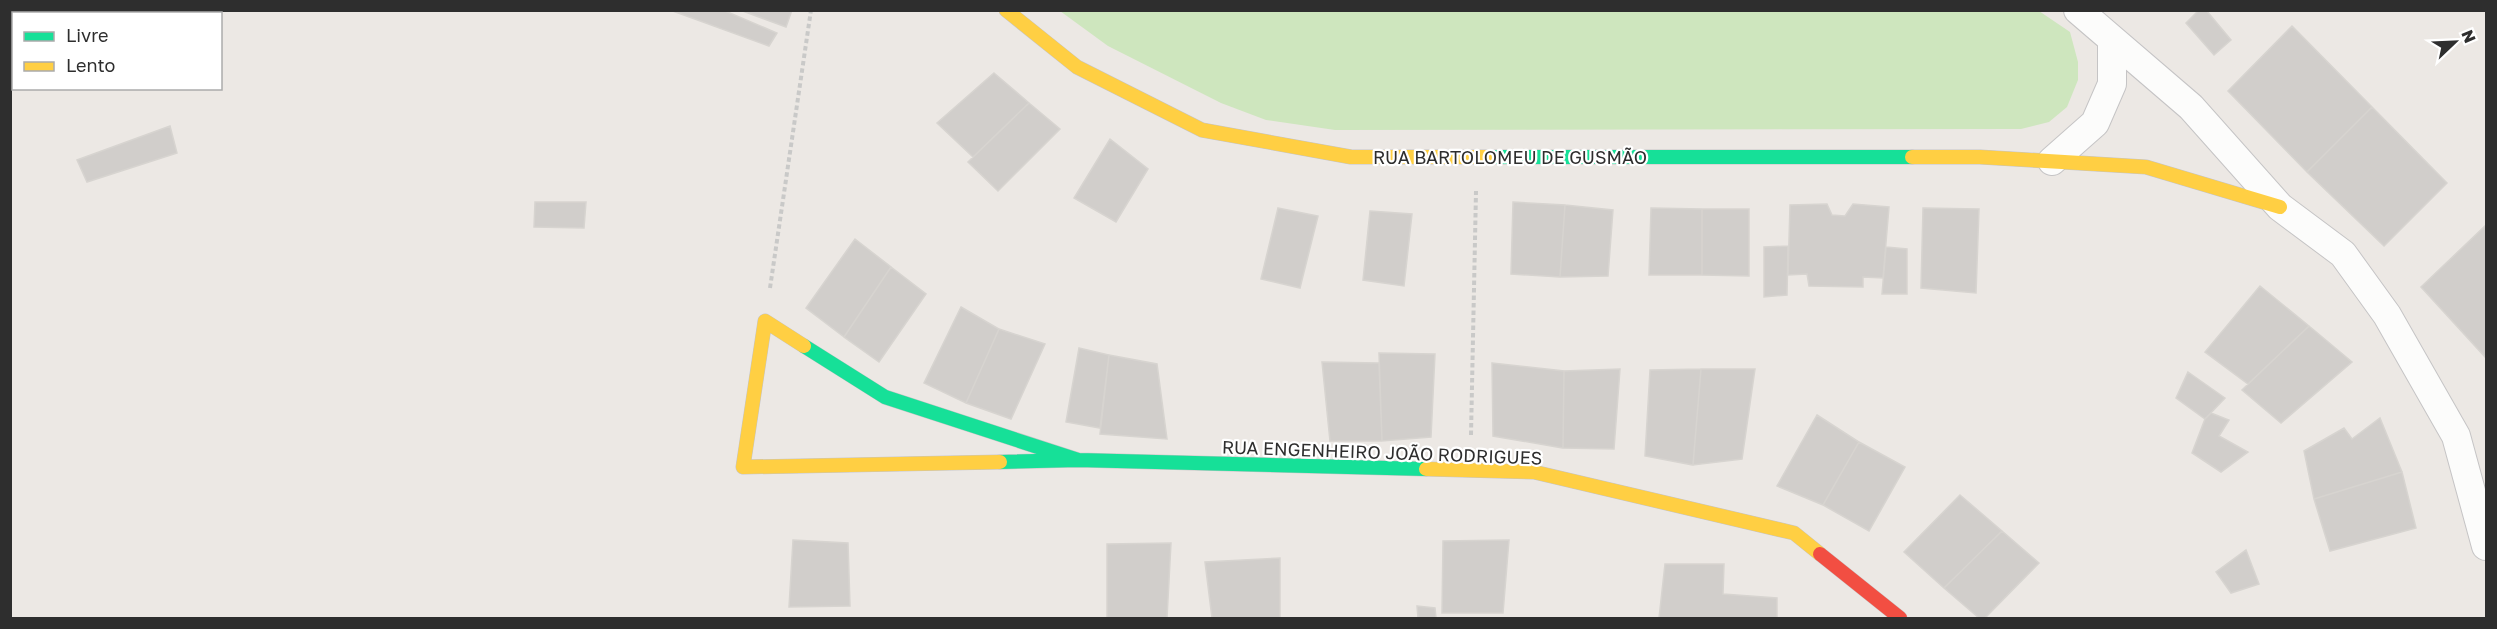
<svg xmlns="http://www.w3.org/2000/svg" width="2497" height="629" font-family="'Golos Text',sans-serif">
	<rect width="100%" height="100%" fill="#ece8e4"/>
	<path fill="#cee6be" d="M1060,11H2039L2070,32L2078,62V80L2067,107L2049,122L2021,129L1335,130L1266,120L1221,103L1108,46Z"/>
	<path fill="#d1cecb" stroke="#d7d4d0" stroke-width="1.5" d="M670,10H723L777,33L769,46Z
		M740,10H792L786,27Z
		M2199,10H2206L2231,40L2214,55L2186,23Z
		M2292,26L2372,107L2307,172L2228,91Z
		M994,73L1029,103L973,157L937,123Z
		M1029,103L1060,129L998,191L968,162Z
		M2372,107L2447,183L2384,246L2307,172Z
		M170,126L177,153L87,182L77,160Z
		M1110,139L1148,169L1116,222L1074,198Z
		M535,202H586L584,228L534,227Z
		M1513,202L1565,205L1560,277L1511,274Z
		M1827,204L1832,215L1845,216L1853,204L1889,207L1883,278L1863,277V287L1809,286L1807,274L1788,275L1790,205Z
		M1565,205L1613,210L1608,276L1560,277Z
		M1278,208L1318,216L1300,288L1261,279Z
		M1651,208L1702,209V275H1649Z
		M1923,208L1979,209L1976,293L1921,288Z
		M1702,209H1749V276L1702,275Z
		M1370,211L1412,214L1404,286L1363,280Z
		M2486,225V358L2421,287Z
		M855,239L891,267L844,337L806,308Z
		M1788,246L1787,295L1764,297V247Z
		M1886,247L1907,249V294H1882Z
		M891,267L926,294L879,362L844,337Z
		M2260,286L2309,326L2248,384L2205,352Z
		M961,307L999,329L966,403L924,383Z
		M2309,326L2352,362L2281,423L2242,390Z
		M999,329L1045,344L1011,419L966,403Z
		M1079,348L1109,355L1100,428L1066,422Z
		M1379,353L1435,354L1431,437L1382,441Z
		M1109,355L1157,364L1167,439L1100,434Z
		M1322,362L1379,363L1382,441H1330Z
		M1492,363L1564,371L1563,448L1493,436Z
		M1620,369L1614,449L1563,448L1564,371Z
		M1701,369L1693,465L1645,456L1650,370Z
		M1701,369H1755L1742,459L1693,465Z
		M2188,372L2225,398L2205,419L2176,398Z
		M2211,413L2229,420L2219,436L2248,452L2221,472L2192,453L2205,419Z
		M1817,415L1859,442L1823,505L1777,486Z
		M2380,418L2402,472L2314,499L2304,451L2344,428L2352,439Z
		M1859,442L1905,467L1869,531L1823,505Z
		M2402,472L2416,528L2330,551L2314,499Z
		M1960,495L2002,531L1944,588L1904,552Z
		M2002,531L2039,563L1985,618H1979L1944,588Z
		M793,540L848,543L850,606L789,607Z
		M1509,540L1503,613H1442L1443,541Z
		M1171,543L1167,618H1107V544Z
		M2246,550L2259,584L2231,593L2216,572Z
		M1280,558V618H1212L1205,562Z
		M1665,564H1724L1723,594L1777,598V618H1659Z
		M1417,606L1435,608L1436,618H1418Z"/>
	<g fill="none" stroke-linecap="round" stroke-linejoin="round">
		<g stroke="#c5c4c5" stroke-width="30">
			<path id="street" d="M2078,10L2191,107L2280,207L2343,254L2387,315L2456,436L2486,546
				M2052,161L2095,123L2112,84V40"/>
		</g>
		<g stroke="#c5c4c5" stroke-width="15">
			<path id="fast" d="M1490,157H1912
				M804,346L885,397L1078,460
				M1000,462L1078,460L1426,469"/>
		</g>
		<g stroke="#c5c4c5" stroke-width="15">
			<path id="slow" d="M1006,10L1077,67L1202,130L1351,157H1490
				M1912,157H1980L2146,167L2280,207
				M804,346L765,321L743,467L1000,462
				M1426,469L1534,472L1794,533L1820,554"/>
		</g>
		<g stroke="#c5c4c5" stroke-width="15">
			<path id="jam" d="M1820,554L1900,618"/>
		</g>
		<path stroke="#c9c9c8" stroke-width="4" stroke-dasharray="4.5 3" stroke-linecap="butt" d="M770,288L811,10
			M1471,435L1476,191"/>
		<use href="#street" stroke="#fcfcfb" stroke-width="28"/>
		<use href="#fast" stroke="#16e098" stroke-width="14"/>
		<use href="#slow" stroke="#ffcf43" stroke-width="14"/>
		<use href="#jam" stroke="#f24e42" stroke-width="14"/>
	</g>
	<g text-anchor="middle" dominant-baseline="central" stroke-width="4.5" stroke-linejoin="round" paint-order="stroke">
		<g font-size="18" fill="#2e2e2e" stroke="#fff">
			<text x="1510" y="157">RUA BARTOLOMEU DE GUSMÃO</text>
			<text transform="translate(1382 452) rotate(2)">RUA ENGENHEIRO JOÃO RODRIGUES</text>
		</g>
	</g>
	<rect width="2497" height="629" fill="none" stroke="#2e2e2e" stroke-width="24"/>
	<rect x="12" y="12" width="210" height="78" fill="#ffffff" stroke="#ababab" stroke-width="1.5"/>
	<rect x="24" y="32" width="30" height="9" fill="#16e098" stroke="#ababab" stroke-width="1.5"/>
	<text x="66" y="42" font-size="18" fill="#2e2e2e">Livre</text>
	<rect x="24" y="62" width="30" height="9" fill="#ffcf43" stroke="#ababab" stroke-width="1.5"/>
	<text x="66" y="72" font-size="18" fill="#2e2e2e">Lento</text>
	<g transform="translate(2455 42) rotate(67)" stroke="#ffffff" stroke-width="4.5" paint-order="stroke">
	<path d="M0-4.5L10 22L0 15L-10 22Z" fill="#2e2e2e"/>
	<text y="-9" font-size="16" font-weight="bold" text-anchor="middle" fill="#2e2e2e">N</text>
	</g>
</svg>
